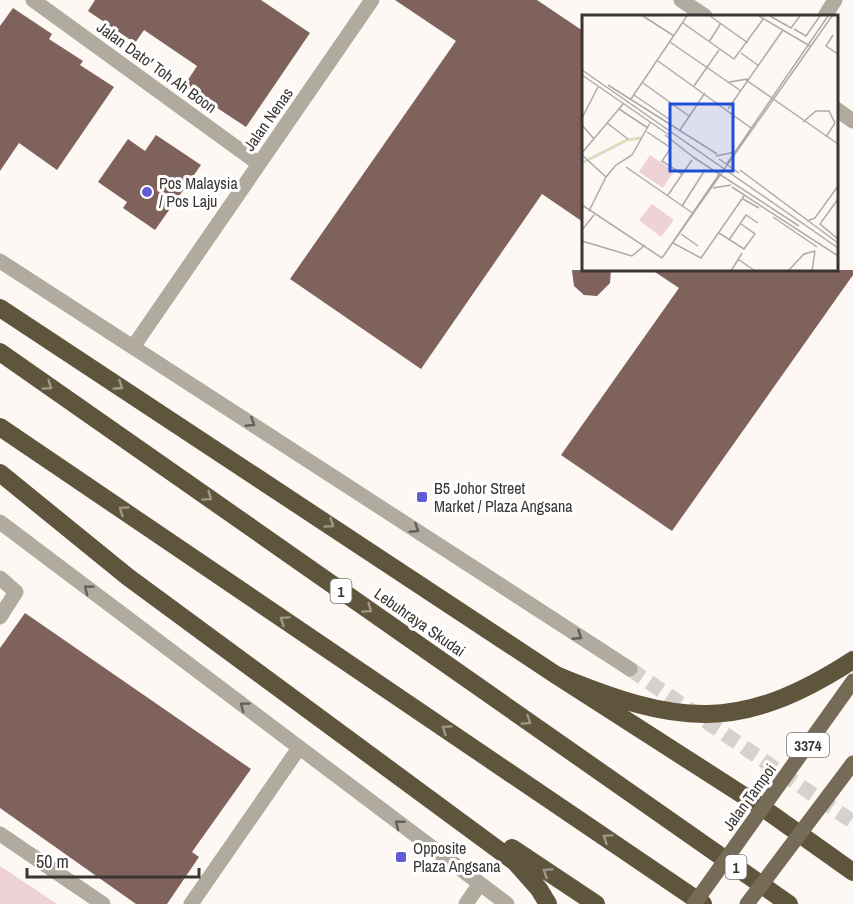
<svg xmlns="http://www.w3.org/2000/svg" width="853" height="904" font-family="'Archivo Narrow',sans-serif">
	<rect width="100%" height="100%" fill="#fef8f4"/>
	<path fill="#eed2d7" d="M0,866L57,904H0Z"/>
	<path fill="#80625c" d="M95,0H261L310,33L246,127L184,86L197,66L144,30L135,43L88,11Z
		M395,0H537L583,31V222L542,194L421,369L290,279L456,41Z
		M13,8L52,34L49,39L83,61L80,65L114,87L57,170L19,143L0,171V26Z
		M156,135L201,165L155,230L123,208L127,202L98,182L128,139L145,151Z
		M572,270H611L610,283L597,296L584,295L574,286Z
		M652,270H853V275L672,531L561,455L679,288Z
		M25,613L251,769L192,852L199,857L167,904H136L0,808V648Z"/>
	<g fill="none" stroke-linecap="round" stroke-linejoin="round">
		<path stroke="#d7d1cd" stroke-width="15" stroke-dasharray="15 8" stroke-linecap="butt" d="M630,669L853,822"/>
		<path stroke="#b1ab9f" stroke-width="15" d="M33,0L259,164
			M681,0L705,16
			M825,16L835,0
			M836,109L853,121
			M0,261L630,669
			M133,347L372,0
			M0,522L507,904
			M0,578L16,592L0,617
			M0,834L103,904
			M191,904L299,748
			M466,904L479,885"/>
		<path stroke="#5f543c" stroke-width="18" d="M0,308L556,675L763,808L853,872
			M0,352L789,904
			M0,427L703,904
			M0,473L128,577L515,862L539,889L548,904
			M512,848L596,904"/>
		<path stroke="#756b56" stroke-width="15" d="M694,904L853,681
			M747,904L853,763"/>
		<path stroke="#5f543c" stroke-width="18" d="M556,675C677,725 739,734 853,660"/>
	</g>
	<defs><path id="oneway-chevron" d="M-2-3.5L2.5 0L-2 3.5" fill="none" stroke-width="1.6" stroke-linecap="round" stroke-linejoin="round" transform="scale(1.5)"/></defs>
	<g stroke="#9f988a">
		<use href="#oneway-chevron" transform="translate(48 386) rotate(35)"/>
		<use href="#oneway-chevron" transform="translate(119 386) rotate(33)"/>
		<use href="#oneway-chevron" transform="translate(208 497) rotate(35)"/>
		<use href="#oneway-chevron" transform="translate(123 510) rotate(-146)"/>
		<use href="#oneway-chevron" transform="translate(330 524) rotate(34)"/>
		<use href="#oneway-chevron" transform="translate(368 609) rotate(35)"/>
		<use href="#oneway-chevron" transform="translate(284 620) rotate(-146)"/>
		<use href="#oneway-chevron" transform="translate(527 721) rotate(35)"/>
		<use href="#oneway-chevron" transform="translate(446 729) rotate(-146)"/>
		<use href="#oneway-chevron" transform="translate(607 838) rotate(-146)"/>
		<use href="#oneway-chevron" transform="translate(547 872) rotate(-146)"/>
	</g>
	<g stroke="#635e59">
		<use href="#oneway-chevron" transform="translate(251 423) rotate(33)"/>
		<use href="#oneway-chevron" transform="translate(415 529) rotate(33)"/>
		<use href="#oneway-chevron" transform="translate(88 589) rotate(-143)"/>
		<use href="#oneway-chevron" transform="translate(578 636) rotate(33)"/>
		<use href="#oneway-chevron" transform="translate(244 706) rotate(-143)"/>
		<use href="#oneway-chevron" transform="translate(399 824) rotate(-142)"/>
	</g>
	<g fill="#625cd5" stroke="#fff" stroke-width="2">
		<circle cx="147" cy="192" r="6"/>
		<rect x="416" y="491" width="12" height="12" rx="3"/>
		<rect x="395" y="851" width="12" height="12" rx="3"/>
	</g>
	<g text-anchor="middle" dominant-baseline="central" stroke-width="6" stroke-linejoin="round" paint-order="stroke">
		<g fill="#fff" stroke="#747270" stroke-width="1.5">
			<rect x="330.5" y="579" width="21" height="24" rx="4.5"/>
			<rect x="787" y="733" width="42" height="24" rx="4.5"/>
			<rect x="725.5" y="855" width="21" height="24" rx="4.5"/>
		</g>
		<g font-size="15" font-weight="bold" fill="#393533">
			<text x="341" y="591">1</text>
			<text x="808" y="745">3374</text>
			<text x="736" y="867">1</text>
		</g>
		<g font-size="16" fill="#393533" stroke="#fff">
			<text transform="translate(157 67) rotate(36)">Jalan Dato' Toh Ah Boon</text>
			<text transform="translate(268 119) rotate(-55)">Jalan Nenas</text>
			<text transform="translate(420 622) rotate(35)">Lebuhraya Skudai</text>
			<text transform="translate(749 797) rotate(-54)">Jalan Tampoi</text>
		</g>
		<g font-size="16" fill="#393533" stroke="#fff" text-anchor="start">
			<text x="159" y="183">Pos Malaysia<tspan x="159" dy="18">/ Pos Laju</tspan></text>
			<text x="434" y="488">B5 Johor Street<tspan x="434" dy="18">Market / Plaza Angsana</tspan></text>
			<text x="413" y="848">Opposite<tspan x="413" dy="18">Plaza Angsana</tspan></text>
		</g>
	</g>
	<g transform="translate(582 15)">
		<rect width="256" height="256" fill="#fef8f4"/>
		<path d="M68,140L92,156L81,173L57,157ZM70,189L92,205L79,222L57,205Z" fill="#eed2d7"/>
		<path fill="none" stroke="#d9dec0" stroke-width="3" d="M0,148L45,125L59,123"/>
		<path fill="none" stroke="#afaaa7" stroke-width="1.5" d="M61,1L92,21M128,1L166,28M177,1L228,31M188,1L209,13L218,1M101,8L152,44L182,3M212,14L224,21L238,1M251,20L244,31L256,39M88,27L159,76M127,27L139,8M159,38L177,51M76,46L169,113M0,55L256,233M0,60L87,120M164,65L256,129M147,67L166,64M61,68L107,101M26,70L135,139M112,71L137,35M52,80L87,104M49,84L105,1M37,94L66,113M146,94L201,15M0,103L16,72M221,107L234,96H247L253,108L244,122M25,108L46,124M0,110L12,124M98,115L123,78M65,117L89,133L80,146L100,159M83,120L115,145M0,138L41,89M0,140L24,162M134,141L153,137M111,142L217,211M137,144L157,158M144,150L246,1M44,152L112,199M158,155L256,228M138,158L80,243L250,1M150,172L256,241M131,173L149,170M86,180L110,145M161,184L177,193M256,184L238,209L256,224M0,190L80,243M100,191L123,155M7,196L24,162L34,150L50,140L68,108M191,202L235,232M225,206L233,203L256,171M0,215L12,200M137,218L162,234L173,219L159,209M99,219L116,231M147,225L164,200L176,208M0,226L50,241L63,230M91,228L119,243L162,181M156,244L173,256M149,256L160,238M206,256L222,239L233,236M230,256L233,236"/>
		<path fill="#1d4ed8" fill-opacity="0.15" stroke="#1d4ed8" stroke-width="3" d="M88,89H151V156H88Z"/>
		<rect width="256" height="256" fill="none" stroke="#393533" stroke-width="3"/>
	</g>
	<path d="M27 868v9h172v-9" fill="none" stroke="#393533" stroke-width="3"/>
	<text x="36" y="868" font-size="18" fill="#393533" stroke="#ffffff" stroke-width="4.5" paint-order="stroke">50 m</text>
</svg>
